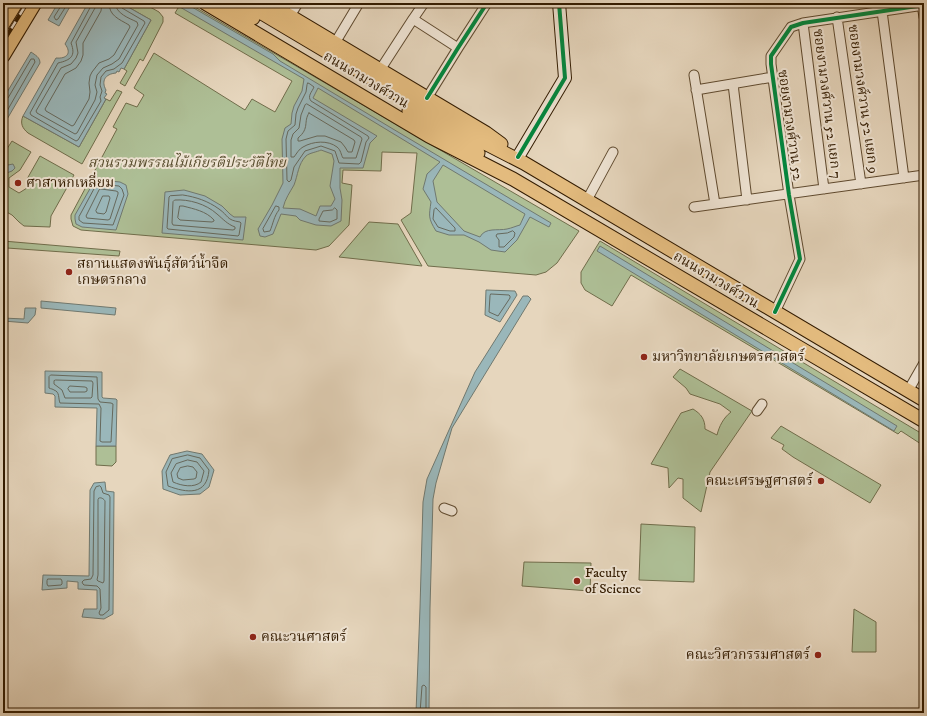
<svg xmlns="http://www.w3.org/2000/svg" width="927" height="716" font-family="'IM FELL DW Pica','Noto Serif Thai',serif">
	<rect width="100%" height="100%" fill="#e6d6bd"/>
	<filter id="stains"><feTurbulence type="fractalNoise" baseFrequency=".005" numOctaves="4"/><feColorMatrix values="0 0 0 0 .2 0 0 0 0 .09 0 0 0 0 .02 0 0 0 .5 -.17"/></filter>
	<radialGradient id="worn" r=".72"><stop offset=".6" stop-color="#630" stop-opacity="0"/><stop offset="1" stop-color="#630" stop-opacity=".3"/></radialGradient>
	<path fill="#aebf96" stroke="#706d4b" d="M121,3H143L159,12L163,17V22L143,61L140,59L125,86L120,83L127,71L124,69L151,20Z
		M181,3H188L579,231L557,263L546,272L536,275L428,266L401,220L411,213L417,153L382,152L381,171L343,170L342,183L352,185L349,225L329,246L316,250L81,230L73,226L71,219V215L117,129L113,127L126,103L137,107L144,95L134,88L154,53L245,110L252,99L275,112L292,81L175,13Z
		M117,90L122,92L82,164L28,133C22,128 20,123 23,116L79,147L106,99L110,101Z
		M12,141L31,152L20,170L9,178V187L19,193L27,188V179L40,156L74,175L51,216L50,227L24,226L19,222L12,215L3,210V155Z
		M369,222L398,224L422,266L339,257Z
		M3,241L120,251L119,256L7,248L6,255H3Z
		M600,241L924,435V446L901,431L898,434L631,275L612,306L585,290L581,283V272Z
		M680,369L752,411L710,472L701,512L683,498V479L678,478L669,488L668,468L651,464L681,413L693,409C701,414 705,419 705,429L717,435C719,427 723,418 731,412L720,404L690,394L686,388L673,377Z
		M781,426L881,485L870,503L793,457L782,449L784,445L771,438Z
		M96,446H116V462L112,466L96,465Z
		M641,524L695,527L694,582L639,580Z
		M524,562L591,563L590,591L522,586Z
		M854,609L876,622V652H852Z"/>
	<path fill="#9ab7ba" stroke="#707970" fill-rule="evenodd" d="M58,3H72L59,26L48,20Z
		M88,3H121L151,20L124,69L121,68L119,72L117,71L116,73C105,74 101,81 106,90L105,93L107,94L104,98L106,99L79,147L23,116L56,58C67,59 72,53 65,44Z
		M173,3H185L273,54L280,61L393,129L551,223L549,227L530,217L517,240L505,252L491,250L479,242L464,235H449L436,231C428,218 429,216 431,202L423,189L427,174L440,162L318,88L313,98L377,136L370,143L363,168H340V188L342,200L341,221L331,226L316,225L300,220L296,216L281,214L273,234L265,237L260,236L258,229L272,205L283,183L282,139L285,128L291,124L292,113L294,106L302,91L304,79ZM321,150L332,154L334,161L330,186L335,199L331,206H320L316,216L300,209L283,208C285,199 290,192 294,185C298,175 298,164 306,156C309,153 317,152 321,150ZM443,165L525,214L520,225C516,226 512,228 507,229C498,231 485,227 480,237L464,231L437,202L433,181Z
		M31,52C35,55 40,57 40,63L3,126V99Z
		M3,161H6L8,165L13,164L15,168L12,171L4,174L5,189L3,194Z
		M96,178L110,181L120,182L126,185L128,194L116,230L82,227L76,224L75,219V215Z
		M184,190L205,196L222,206L230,214L234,217H246L243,240L162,233L165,192Z
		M600,246L897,426L894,431L597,251Z
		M486,290L515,291L517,295L500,322L485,315Z
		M523,296H528L531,299L452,428L436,483L433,499L430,608L429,713H416L420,608L423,502L427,479L475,372Z
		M41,301L116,308L115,315L41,308Z
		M25,308H36L35,315L28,323L3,321V318L24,319Z
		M45,371L102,372V397L103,398L116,399L117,400L116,446H96L97,408L55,407V396L53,394L45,393Z
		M187,451L202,454L214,470L209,487L200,494L180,495L163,489L162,471L170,455Z
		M105,482L106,491L114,492L113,614L104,619L82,617L84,609H97V590L78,589V582L67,581V588L42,590L43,575L89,576L90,490L94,483Z"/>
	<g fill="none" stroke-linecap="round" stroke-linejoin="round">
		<path stroke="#66695d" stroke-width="1" d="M61,3V6L54,17L56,20L58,19L68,3
			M91,3V6L71,43C76,56 71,60 58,63L30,113L31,115L76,141L78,140L101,101L100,97L102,91L100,85L101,77L106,71L114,69L122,63L145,23L144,21L122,8L120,6V3
			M96,3L95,8L76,42L78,53L76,58L71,64L61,68L36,111L37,113L75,134L77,133L95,100L97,92L95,85L97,75L103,68L112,64L119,59L138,25L137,22C129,18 116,14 115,3
			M102,3L101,11L83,43V55L81,61L76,68L65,74L45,109L46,111L72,126L74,125L89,99L90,92L89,83L90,76L92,72L99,63L109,59L114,55L130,27L129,25C119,19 109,16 109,3
			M308,83L310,84L314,87C312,92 307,96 311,101L368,136L369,138L366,142L361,162L359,164L339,163L335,151L321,146L305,151L294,167L291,180L289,182L287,180L286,139L288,131L295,125L296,114L298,108L306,92L307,85Z
			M3,100H6L8,98L31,59H34L35,62L3,118
			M307,104L361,137L362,139L356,158H343C341,155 341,150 337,147C328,140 313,141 303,147C299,149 297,153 294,157H291V140L293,134L299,128L301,115L305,105Z
			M309,113L354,140L355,142L352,152H348L345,147L341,142L325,136H317L300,141H298V138C310,128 303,122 309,113Z
			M97,184H99L119,186L122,189L124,195L113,225L83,223L79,220V217Z
			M101,189L116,191L118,192V194L110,219L108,220L87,218L86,216L99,190Z
			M183,195C196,197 208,201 219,209C229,216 226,220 240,222L241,223L239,235L238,236L168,229L167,228L169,197L170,196Z
			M103,196H109L110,198L106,212L104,214L97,213L96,211Z
			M175,200C189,199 206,204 217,214C223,219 227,224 235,227V229L233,230L173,225L172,223L173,202Z
			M180,206H183C194,209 206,211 214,220V221L212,222L180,220L178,218Z
			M276,206L279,207V210C274,216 273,224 270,231L264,232L263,229Z
			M335,208L337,210V219L330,222L319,221V219L323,211L332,210Z
			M436,208L455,228V231H450L438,227L433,219L434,210Z
			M513,231L515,233L514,237L504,247H499V240L496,236L497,234L507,233Z
			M491,294L509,295L510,296V298L498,316L489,312L490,296Z
			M51,375L97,377L98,399L100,402L111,403L113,404L111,442H102L100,441L101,408L99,404L60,403C58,398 60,392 54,390C53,389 51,389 49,388V377Z
			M56,380L92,381L93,383L92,397L91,398H65L62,390L54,384V381Z
			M70,386L85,387L87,388V391L85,392H70L68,389Z
			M188,455L200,458L209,470C207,496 187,493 168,486L166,472L172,459Z
			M188,460L197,462L204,471L201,482C194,488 182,486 173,482L171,473L176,464Z
			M188,466L193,467L197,472L196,478L194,479L183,480L178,478L177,474L180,468Z
			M100,486L101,487L103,493L109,495L110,497L109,610L103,615H100L99,613L101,608L100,589L97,586L84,585L83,584L82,582L84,580L91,579L93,575L94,491L96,487Z
			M99,498C101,497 104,499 105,501L104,581L103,583L98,581L97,580L98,575V500Z
			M48,579H61L62,581V584L61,585L48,586L47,584V581Z
			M420,713L422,686L424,685L426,687V713"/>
		<g stroke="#5f4a2f" stroke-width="11">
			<path id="street" d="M922,5L924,17
				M882,11L904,178
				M290,16L298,3
				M837,17L861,184
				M413,19L458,48
				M803,23L824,189
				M335,43L359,3
				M380,70L413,19L424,3
				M694,75L715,204
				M733,84L747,200
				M696,90L773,77
				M427,98L458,48L487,3
				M587,200L613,152
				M694,207L924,175
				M775,312L800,259L789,195L771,64V56L791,27L803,23L924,5
				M908,391L924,363
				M757,411L762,404
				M444,508L452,511"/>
		</g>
		<g stroke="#321b00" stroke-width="14">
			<path id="secondary" d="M518,157L565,78L559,3"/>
		</g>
		<g stroke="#321b00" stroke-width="15">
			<path id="primary" d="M205,3L429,136L513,179L924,421
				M227,3L253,18
				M245,3L440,119L479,140L524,163L924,400
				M268,3L486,133L501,144
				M3,24L16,3
				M3,56L35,3
				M409,111L468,146L478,153"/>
		</g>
		<use href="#street" stroke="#efe4d4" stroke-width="9"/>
		<use href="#secondary" stroke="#efe4d4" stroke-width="12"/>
		<use href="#primary" stroke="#e3bb7e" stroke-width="13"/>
		<g stroke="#321b00" stroke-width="4">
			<path id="rail" d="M3,42L27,3"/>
		</g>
		<use href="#rail" stroke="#efe4d4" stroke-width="2.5" stroke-dasharray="8" stroke-linecap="butt"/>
		<g stroke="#efe4d4" stroke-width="6">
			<path id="cycleway" d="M427,98L458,48L487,3
				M518,157L565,78L559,3
				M775,312L800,259L789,195L771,64V56L791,27L803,23L924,5"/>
		</g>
		<use href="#cycleway" stroke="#00873e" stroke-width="4"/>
	</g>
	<g fill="#8f2418" stroke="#efe4d4" stroke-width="1.5">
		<circle cx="18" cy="183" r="4"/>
		<circle cx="69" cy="272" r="4"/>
		<circle cx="644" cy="357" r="4"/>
		<circle cx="821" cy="481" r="4"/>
		<circle cx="577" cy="581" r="4"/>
		<circle cx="253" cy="637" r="4"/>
		<circle cx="818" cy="655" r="4"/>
	</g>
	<g text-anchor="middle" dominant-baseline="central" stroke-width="4" stroke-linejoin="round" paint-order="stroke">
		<g font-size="14" fill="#321b00" stroke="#efe4d4">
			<text transform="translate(366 80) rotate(31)">ถนนงามวงศ์วาน</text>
			<text transform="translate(863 99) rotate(82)">ซอยงามวงศ์วาน 52 แยก 9</text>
			<text transform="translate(827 104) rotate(83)">ซอยงามวงศ์วาน 52 แยก 7</text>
			<text transform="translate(790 125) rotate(82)">ซอยงามวงศ์วาน 52</text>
			<text transform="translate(716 280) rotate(31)">ถนนงามวงศ์วาน</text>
		</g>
		<g font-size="14" font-style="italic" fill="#574c2d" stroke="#efe4d4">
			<text x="187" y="163">สวนรวมพรรณไม้เกียรติประวัติไทย</text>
		</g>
		<g font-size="14" fill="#321b00" stroke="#efe4d4" text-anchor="start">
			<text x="26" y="183">ศาสาหกเหลี่ยม</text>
			<text x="77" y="264">สถานแสดงพันธุ์สัตว์น้ำจืด<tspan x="77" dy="16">เกษตรกลาง</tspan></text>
			<text x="652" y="357">มหาวิทยาลัยเกษตรศาสตร์</text>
			<text x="813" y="481" text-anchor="end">คณะเศรษฐศาสตร์</text>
			<text x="585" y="573">Faculty<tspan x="585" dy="16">of Science</tspan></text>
			<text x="261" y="637">คณะวนศาสตร์</text>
			<text x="810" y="655" text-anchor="end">คณะวิศวกรรมศาสตร์</text>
		</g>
	</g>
	<rect width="927" height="716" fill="none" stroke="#e6d6bd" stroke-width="16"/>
	<rect x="4" y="4" width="919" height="708" fill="none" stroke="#321b00" stroke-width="2"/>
	<rect x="8" y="8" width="911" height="700" fill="none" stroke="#321b00"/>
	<rect width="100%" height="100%" filter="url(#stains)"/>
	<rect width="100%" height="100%" fill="url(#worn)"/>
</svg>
